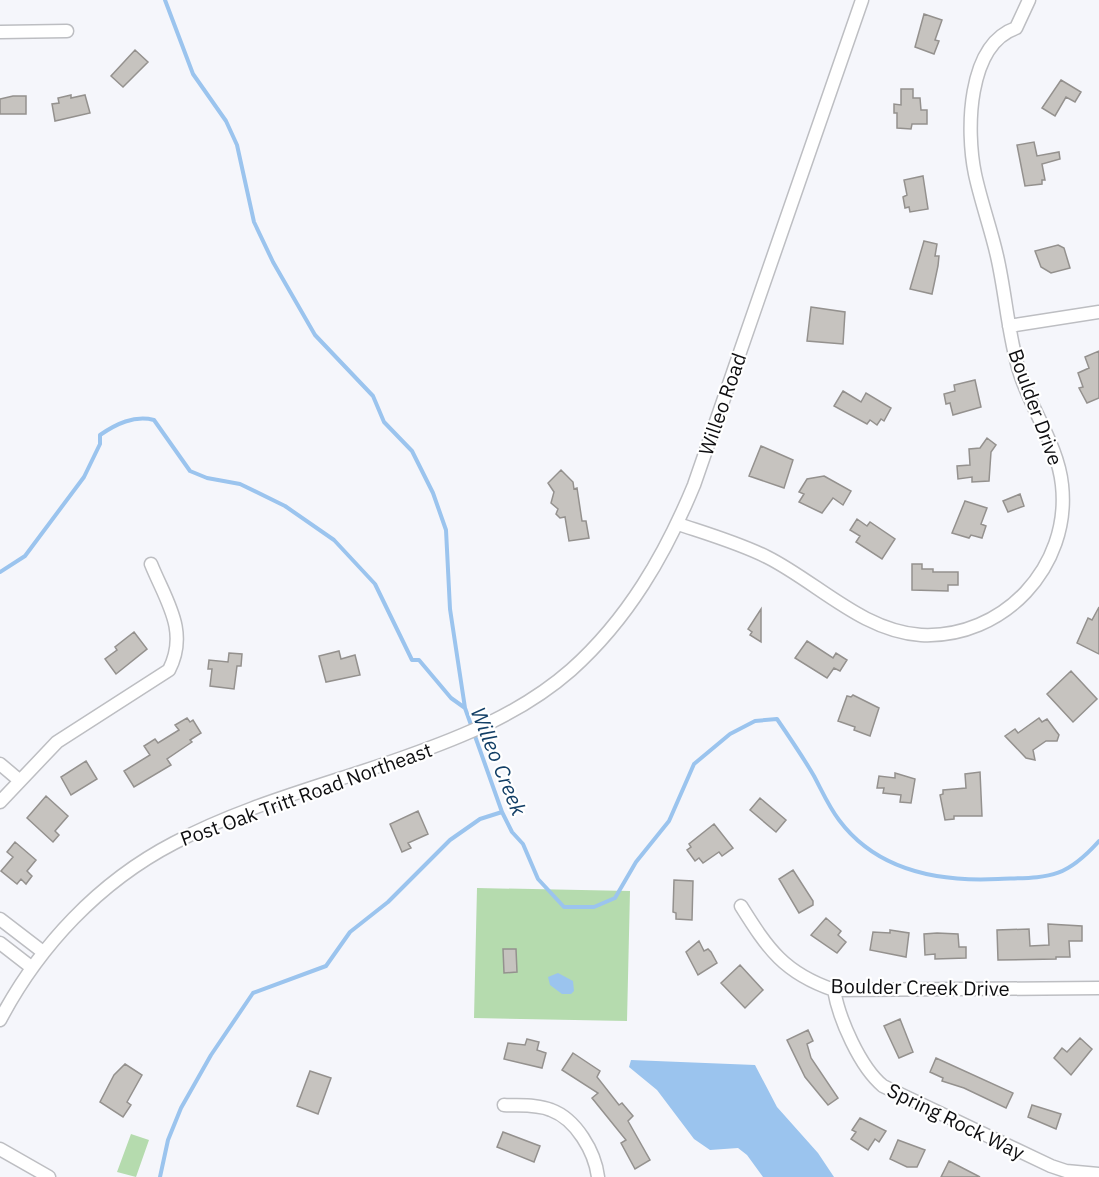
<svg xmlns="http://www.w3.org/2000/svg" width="1099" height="1177" font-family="'IBM Plex Sans',sans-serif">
	<rect width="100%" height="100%" fill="#f5f6fb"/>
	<path fill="#b5dbae" d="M477,888L630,891L627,1021L474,1018Z
		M131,1134L149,1140L136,1177L117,1172Z"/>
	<path fill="#9bc4ee" d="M558,973L573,981L574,991L571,994H562L550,985L548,977Z
		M631,1060L755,1065L777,1107L818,1153L834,1177H763L747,1155L738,1148L710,1150L694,1139L657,1090L629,1067Z"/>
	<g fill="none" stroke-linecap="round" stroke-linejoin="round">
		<path stroke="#9bc4ee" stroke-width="4" d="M165,0L193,74L226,121L237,145L254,222L273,262L315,335L373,396L384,422L412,451L433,493L446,530L450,609L465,708
			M0,572L25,556L84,477L100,444V435C116,424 134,415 154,420L190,471L207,478L240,484L285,506L334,540L375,584L412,660H419L451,698L465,708L502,812L512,832L523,844L538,879L564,907H594L615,898L636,862L669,821L694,764L730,734L755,721L777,719C790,738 803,757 814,776C822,791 829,807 839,820C877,871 939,882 998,879C1049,877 1064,880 1099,841
			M160,1177L168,1140L181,1108L211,1055L253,993L326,966L350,932L388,902L450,840L480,819L502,812"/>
	</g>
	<path fill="#c6c3bf" stroke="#94918e" stroke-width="1.5" d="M924,14L942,20L935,40L939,41L934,54L915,47Z
		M135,50L148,62L123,87L111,76Z
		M1061,80L1081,92L1075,102L1066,97L1055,116L1042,108Z
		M901,89H913V98H920L921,110H927V124H912L911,129L897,128V113H894V104L901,105Z
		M71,95V98L85,95L90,113L55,121L52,104L59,103L58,98Z
		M13,96H26V114H0V99Z
		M1034,142L1037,156L1059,152L1060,159L1042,164L1045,180H1042V184L1025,186L1017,145Z
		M923,176L928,209L910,212L909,207L905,208L903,197L907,195L904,180Z
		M924,241L937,244L935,256H939L938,266L932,294L910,289Z
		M1058,245L1064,248L1070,268L1051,273L1041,267L1035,251Z
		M811,307L845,312L843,344L807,341Z
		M1099,351V398L1087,403L1079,388L1083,387L1078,373L1089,368L1085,357Z
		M975,380L981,407L953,415L950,403L946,404L944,394L955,391L954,385Z
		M843,391L861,402L866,393L891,408L884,421L881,419L877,425L870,420L867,424L834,406Z
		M987,438L996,445L991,452L989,481L972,482V477L958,479L957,466L970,465L969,449L980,448Z
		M761,446L793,460L784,488L749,476Z
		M561,470L573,482L574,489L577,488L582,521H586L589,538L569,541L565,517L560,518L556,514L558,509L551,503L554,492L548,483Z
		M824,476L851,491L843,505L833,498L822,513L799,502L804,494L799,492L807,479Z
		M1020,494L1024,506L1008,512L1003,501Z
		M965,501L987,508L981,524L986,526L982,538L971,535L969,538L952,533Z
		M857,519L867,526L870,522L895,539L882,559L856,542L860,536L850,530Z
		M912,564H922V569H933V572H958V585H948V591L912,590Z
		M1099,607V654L1077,643L1088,618L1092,620Z
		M761,609V642L750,635L752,632L748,629Z
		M134,632L147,649L116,674L105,659L117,650L115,647Z
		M807,641L833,658L836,653L847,660L840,671L834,668L827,678L795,658Z
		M339,651L341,659L355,655L360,675L326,682L319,656Z
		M229,653L242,654L241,666H237L234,689L210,686L212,669H208L209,660L228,662Z
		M1071,671L1097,699L1073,722L1047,694Z
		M853,695L879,708L870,736L854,730L855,727L838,721L847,696L851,697Z
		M187,718L190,722L193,720L201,733L190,740L192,742L167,759L171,765L134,787L124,771L150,755L144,746L155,739L158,743L179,730L175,725Z
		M1039,718L1042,722L1047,719L1059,735L1057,741H1046L1033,750L1035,760L1026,758L1005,736L1015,729L1018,733Z
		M86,761L97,779L71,795L61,777Z
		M980,772L982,816H954V819L945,820L940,795L943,794V790L966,788L965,774Z
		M895,773L915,779L911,803L900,802L901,795L883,793L884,788H877L879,776L895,778Z
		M46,796L68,816L55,831L59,835L53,842L27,818Z
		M760,798L786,820L776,832L750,810Z
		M418,811L428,834L408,843L411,848L402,852L390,824Z
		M714,824L733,848L722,856L719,852L703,863L699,858L695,861L687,850L691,847L689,844Z
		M15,842L36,860L27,871L32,876L26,884L21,879L17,884L1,871L13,857L7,852Z
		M793,870L813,901V905L799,913L779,879Z
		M674,880L693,881L692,920L676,919V913L673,912Z
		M826,918L841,931L838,935L846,942L837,953L811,935Z
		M1048,924L1082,926V941H1069L1070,957H1056V959L998,960L997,930L1029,929L1030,946L1049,945Z
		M890,930L909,933L906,957L870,950L873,932L890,933Z
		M937,933L958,934L959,947H966V958L935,959V954L925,955L924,934Z
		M699,941L704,951L708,949L711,952L717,963L698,975L686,952Z
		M503,949H516L517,972L504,973Z
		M740,965L763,990L745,1008L721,983Z
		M900,1019L913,1052L899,1058L884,1026Z
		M808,1030L813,1041L807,1044L811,1058L838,1098L828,1105L805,1077L787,1040Z
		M1080,1038L1092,1049L1071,1075L1054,1058L1062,1048L1067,1052Z
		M527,1039L539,1042L537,1050L546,1053L542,1068L504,1059L508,1043L525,1045Z
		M573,1053L600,1071L597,1077L619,1105L622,1103L633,1116L628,1121L650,1160L635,1169L621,1143L626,1140L592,1098L598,1093L562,1070Z
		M936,1058L1013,1093L1006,1108L964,1088L942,1081L943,1078L930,1072Z
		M125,1064L142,1075L127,1102L131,1105L123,1117L100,1102L114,1075Z
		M310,1071L331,1078L318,1114L297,1106Z
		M1032,1105L1061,1114L1056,1129L1028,1117Z
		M860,1118L886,1131L879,1142L875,1139L868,1150L851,1139L856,1132L852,1130Z
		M503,1132L540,1146L534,1162L497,1147Z
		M898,1140L925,1150L917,1167H907L890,1159Z
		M949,1161L980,1177H941Z"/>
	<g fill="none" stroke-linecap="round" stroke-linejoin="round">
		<g stroke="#bdbec2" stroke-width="15">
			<path id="minor" d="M0,32L67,31
				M1009,326L1099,312
				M678,524C708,534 739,543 767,557C817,582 862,631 921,635C1003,639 1071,567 1062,485C1058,446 1032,411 1020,374C1008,336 1006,295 997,256C991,229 981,202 975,174C966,131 967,45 1016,28L1029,0
				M0,764L19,780
				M0,802L57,742L169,670C189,631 166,601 151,564
				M741,906C768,949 784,973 834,990L1099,988
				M0,919L43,952
				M0,943L31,967
				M834,990C839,1019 860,1067 883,1086L1051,1166L1066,1171L1099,1174
				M0,1020C39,946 99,882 174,843C245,805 326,785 402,758C462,737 522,713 571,670C628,619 665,555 694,485L862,0
				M504,1105C519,1106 537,1104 551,1110C576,1119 595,1152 598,1177
				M0,1149L49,1177"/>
		</g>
		<use href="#minor" stroke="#fff" stroke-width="12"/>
	</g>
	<g text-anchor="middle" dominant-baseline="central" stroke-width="4.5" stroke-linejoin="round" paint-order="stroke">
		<g font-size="20" fill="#0e0e10" stroke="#fff">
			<text transform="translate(722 404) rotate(-71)">Willeo Road</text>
			<text transform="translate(1036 407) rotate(70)">Boulder Drive</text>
			<text transform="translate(306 794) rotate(-20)">Post Oak Tritt Road Northeast</text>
			<text transform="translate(920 987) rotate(1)">Boulder Creek Drive</text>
			<text transform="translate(956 1121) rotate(26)">Spring Rock Way</text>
		</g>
		<g font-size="21" font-style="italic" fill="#133f66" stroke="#fff">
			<text transform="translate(499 761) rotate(68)">Willeo Creek</text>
		</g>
	</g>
</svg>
